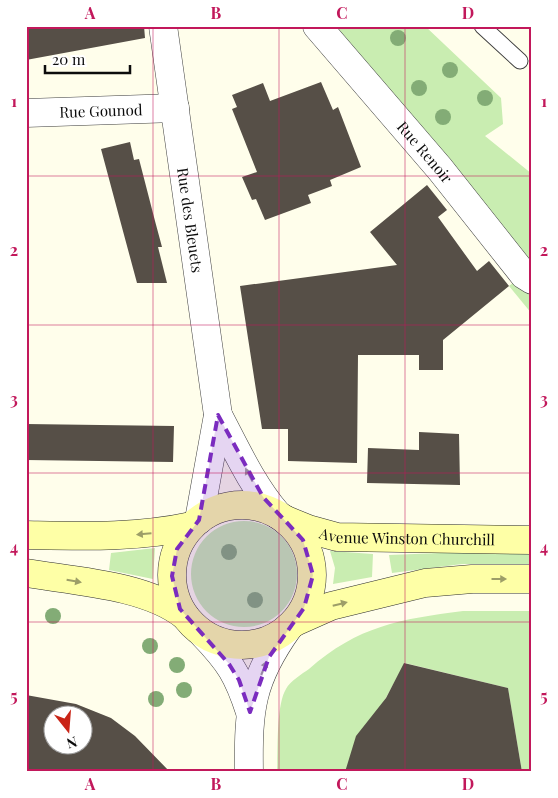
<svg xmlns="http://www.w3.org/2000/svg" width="558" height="798" font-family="'Playfair Display',serif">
	<rect width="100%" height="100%" fill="#fffeeb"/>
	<path fill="#c9edb1" d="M323,26H425L501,98L503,124L485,136L532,174V314L509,286L523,275Z
		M191 574a53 53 0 1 1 106 0a53 53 0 1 1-106 0Z
		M155,548L153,579L109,570L111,553Z
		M330,551L373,554L372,577L333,584L335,568Z
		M440,553H532V564H462L392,573L389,555Z
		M463,611H532V772H522L508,688L405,663L345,772H277C278,752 276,705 286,689C290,681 302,674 309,669C358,626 400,619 463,611Z"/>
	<path fill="#564f47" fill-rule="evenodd" d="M26,26H144L145,38L26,60Z
		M321,82L333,110L338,107L361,167L330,180L332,186L308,195L311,203L265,220L256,199L252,200L242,177L257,172L232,109L237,107L232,95L263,83L270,101Z
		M130,142L134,160L139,159L155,221L162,247H158L167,283H137L120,220L101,149Z
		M427,185L447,210L438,217L477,271L489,261L509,286L443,340V370H419V355H358L357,463L288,461V429H262L240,286L397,265L370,232Z
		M26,424L174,426L173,462L26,460Z
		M419,432L459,434L460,485L367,483L368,448L419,450Z
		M404,663L508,688L522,772H345L356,736L386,698Z
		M26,695L76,704L111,718L135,736L170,772H26ZM52,716H82V746H52Z"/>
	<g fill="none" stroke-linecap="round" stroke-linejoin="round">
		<g stroke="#3f3f3f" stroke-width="17">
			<path id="lane" d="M482,26L520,61"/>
		</g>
		<g stroke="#3f3f3f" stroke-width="29">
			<g id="street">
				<path id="s1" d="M163,26L218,415L199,520"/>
				<path id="s2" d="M317,26L440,169L524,275L532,280"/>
				<path id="s3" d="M26,113L175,108"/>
				<path d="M218,415C236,449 252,485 277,514"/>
				<path d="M202,633C230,662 238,675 250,712"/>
				<path d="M249,772C248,709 251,680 288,628"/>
			</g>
		</g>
		<g stroke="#2e2e2e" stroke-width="29">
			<g id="secondary">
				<circle cx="242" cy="575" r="70"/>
				<path id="s4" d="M286,520L308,529L337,537L532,540"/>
				<path d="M26,535C82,536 137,538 192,526"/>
				<path d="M26,573C74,581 147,585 185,616"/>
				<path d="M295,622L331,606L425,583L472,579H532"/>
			</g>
		</g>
		<use href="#lane" stroke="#fff" stroke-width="15"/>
		<use href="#street" stroke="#fff" stroke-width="28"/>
		<use href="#secondary" stroke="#feffa6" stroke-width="28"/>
	</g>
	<g fill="#83ac76">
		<circle cx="398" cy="38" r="8"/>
		<circle cx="450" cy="70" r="8"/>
		<circle cx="419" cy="88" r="8"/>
		<circle cx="485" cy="98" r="8"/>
		<circle cx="443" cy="117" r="8"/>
		<circle cx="229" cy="552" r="8"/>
		<circle cx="255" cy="600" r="8"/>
		<circle cx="53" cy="616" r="8"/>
		<circle cx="150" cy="646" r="8"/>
		<circle cx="177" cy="665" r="8"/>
		<circle cx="184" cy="690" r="8"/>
		<circle cx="156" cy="699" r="8"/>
	</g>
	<defs><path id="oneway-solid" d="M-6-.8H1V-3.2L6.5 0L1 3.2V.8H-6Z" transform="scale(1.25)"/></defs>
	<g fill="#9e9e9e">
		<use href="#oneway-solid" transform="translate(249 475) rotate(-118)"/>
		<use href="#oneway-solid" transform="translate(264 668) rotate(-68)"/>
	</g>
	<g fill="#9d9e68">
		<use href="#oneway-solid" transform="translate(144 534) rotate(175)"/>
		<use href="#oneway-solid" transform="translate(499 579)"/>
		<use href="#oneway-solid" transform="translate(74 581) rotate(10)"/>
		<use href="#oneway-solid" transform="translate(340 604) rotate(-14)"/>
	</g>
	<path fill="#7b2cbf" fill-opacity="0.2" stroke="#7b2cbf" stroke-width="4" stroke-dasharray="10 6" stroke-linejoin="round" d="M218,415L263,497L303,540L313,575L304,608L269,657L250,712L239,680L229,664L180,609L172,576L177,549L199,520Z"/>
	<path fill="none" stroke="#c2185b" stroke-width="1" stroke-opacity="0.55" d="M153,26V772M279,26V772M405,26V772M26,176H532M26,325H532M26,473H532M26,622H532"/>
	<g text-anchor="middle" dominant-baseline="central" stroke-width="5" stroke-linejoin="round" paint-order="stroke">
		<g font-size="15" fill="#0c0c0c" stroke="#fff">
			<text stroke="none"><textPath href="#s3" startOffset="75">Rue Gounod</textPath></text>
			<text stroke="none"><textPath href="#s2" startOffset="166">Rue Renoir</textPath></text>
			<text stroke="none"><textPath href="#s1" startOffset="196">Rue des Bleuets</textPath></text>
			<text stroke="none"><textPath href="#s4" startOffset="124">Avenue Winston Churchill</textPath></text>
		</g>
	</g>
	<rect width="558" height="798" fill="none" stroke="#ffffff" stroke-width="55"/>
	<g transform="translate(68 730) rotate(163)"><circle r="24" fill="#ffffff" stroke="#9e9e9e"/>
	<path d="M0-4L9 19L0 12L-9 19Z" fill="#c92417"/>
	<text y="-8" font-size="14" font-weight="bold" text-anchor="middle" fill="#0c0c0c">N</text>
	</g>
	<path d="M45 65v8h85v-8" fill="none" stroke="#0c0c0c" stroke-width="2.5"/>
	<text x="52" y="65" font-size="15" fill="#0c0c0c" stroke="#ffffff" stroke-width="4" paint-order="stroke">20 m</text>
	<rect x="28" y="28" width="502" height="742" fill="none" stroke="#c2185b" stroke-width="2"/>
	<g font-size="16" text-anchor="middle" font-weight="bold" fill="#c2185b">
		<text x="90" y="19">A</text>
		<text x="216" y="19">B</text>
		<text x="342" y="19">C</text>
		<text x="468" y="19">D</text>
		<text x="14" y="107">1</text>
		<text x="544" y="107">1</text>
		<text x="14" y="256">2</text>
		<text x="544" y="256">2</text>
		<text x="14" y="405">3</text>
		<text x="544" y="405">3</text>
		<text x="14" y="553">4</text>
		<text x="544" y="553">4</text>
		<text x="14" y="702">5</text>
		<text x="544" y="702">5</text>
		<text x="90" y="790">A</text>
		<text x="216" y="790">B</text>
		<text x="342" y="790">C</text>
		<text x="468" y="790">D</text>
	</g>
</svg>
